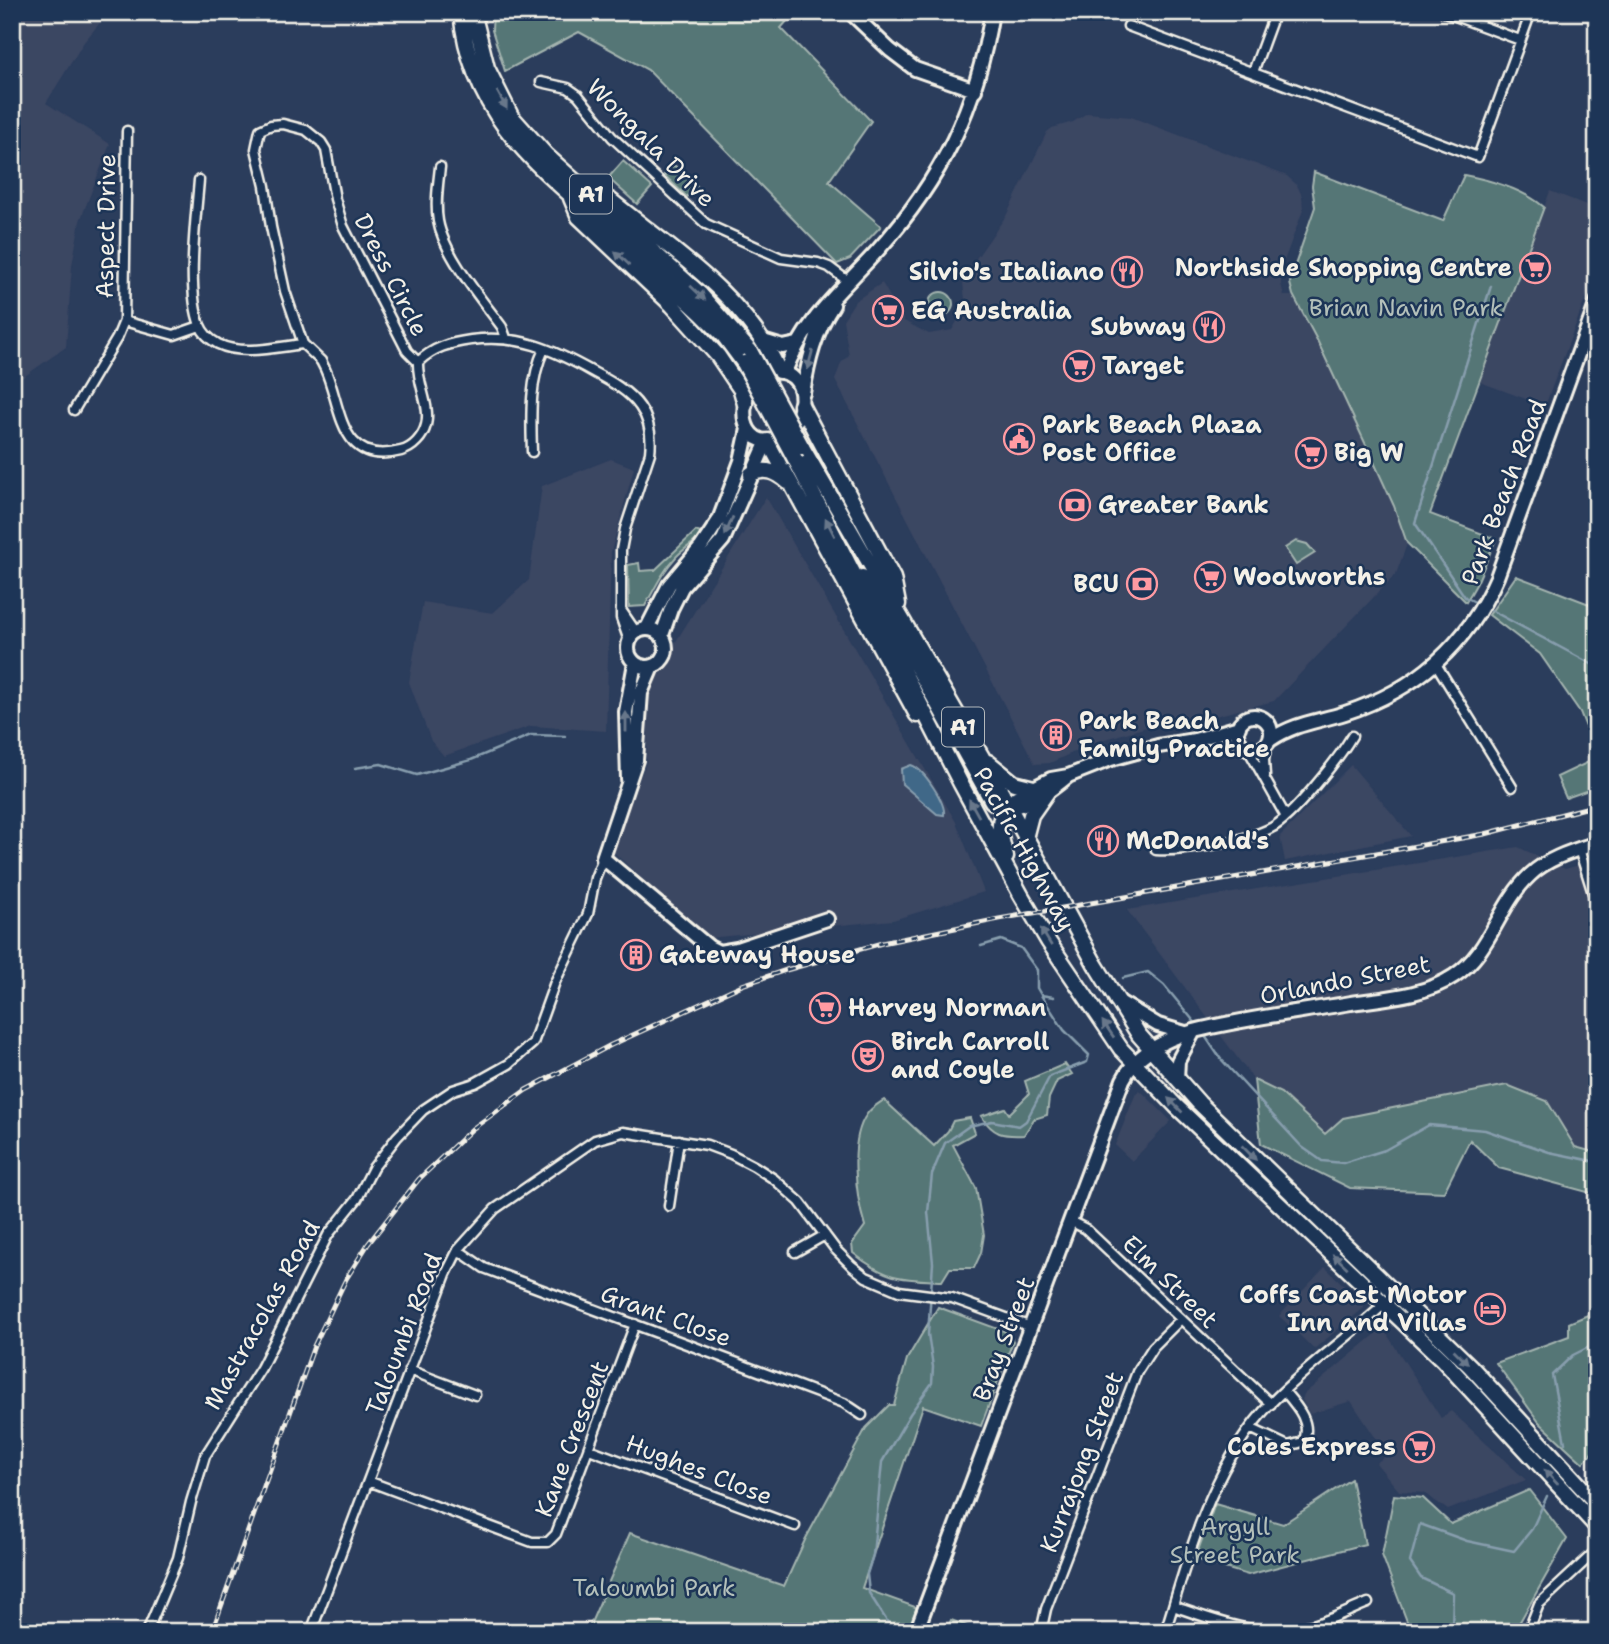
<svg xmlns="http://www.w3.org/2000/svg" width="1609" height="1644" font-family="'Shantell Sans',sans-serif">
	<rect width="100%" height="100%" fill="#2b3d5c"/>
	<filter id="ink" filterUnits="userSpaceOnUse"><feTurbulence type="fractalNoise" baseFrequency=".0143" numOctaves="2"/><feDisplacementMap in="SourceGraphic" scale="14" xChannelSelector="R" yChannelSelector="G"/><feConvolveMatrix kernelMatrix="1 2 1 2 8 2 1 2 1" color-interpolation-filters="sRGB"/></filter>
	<g filter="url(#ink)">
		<path fill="#3b4662" d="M12,12H109L84,42L46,103L110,144L80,221L72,265L66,347L12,385Z
			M1087,113L1131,117L1287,176L1297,185L1302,196L1303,210L1281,269V284L1284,296H1293L1317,340L1394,506L1407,544L1396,574L1274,701L1215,716L1154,725L1098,741L1050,763L1035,764L835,380L841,363L849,355L843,320L855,301L882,283L904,321L929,334L952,330L966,306L963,284L966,273L1006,216L1047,132L1052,128L1073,122Z
			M1550,191L1597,209V268L1545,406L1480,382Z
			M611,459L634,468L611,552L606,731L531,726L444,756L431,741L409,682L423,602L493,613L529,580L542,486Z
			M766,497L956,822L984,892L893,920L708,938L612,851L646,763L650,683Z
			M1351,765L1411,836L1285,861L1280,836Z
			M1518,847L1565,869L1597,860V1153L1575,1147L1547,1101L1325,1134L1281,1093L1254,1080L1127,910Z
			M1139,1091L1143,1093L1171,1121L1132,1161L1115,1145L1136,1093Z
			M1325,1267L1364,1305V1308L1314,1349L1279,1316Z
			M1383,1328L1441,1418L1451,1411L1526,1480L1448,1510L1424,1493L1399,1491L1376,1463L1387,1455L1351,1401L1310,1414L1302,1400L1304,1394Z"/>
		<path fill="#547676" stroke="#a4b4af" stroke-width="2" d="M493,12H795L781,28L871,121L829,181L881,226L850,259L837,264L648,70L579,32L505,71L492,30Z
			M623,161L652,187L637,204L608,178Z
			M674,165L697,186L687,197L664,175Z
			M1314,172L1443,221L1464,175C1490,180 1524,190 1544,207L1430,514L1496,539L1477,583L1466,602L1407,543L1394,506L1373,460L1317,340L1293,295L1290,283L1293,271L1315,207L1312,186Z
			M929 304a12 12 0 1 1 24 0a12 12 0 1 1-24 0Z
			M696,531L702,534C694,544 684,548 676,557C662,572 655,588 645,606L629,607L628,565L639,563L640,571L655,570Z
			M1296,541L1307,544L1315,553L1296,565L1285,548Z
			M1516,576L1597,607V755L1580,712L1540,654L1489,615Z
			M1597,758V787L1566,798L1557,777Z
			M1065,1064L1072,1074L1057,1081L1049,1098L1047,1115L1034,1119L1024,1135C1002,1136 994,1135 981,1116L1005,1108L1009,1114L1029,1094L1025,1081Z
			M1254,1080L1281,1093L1325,1134L1343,1118L1507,1085L1547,1101L1575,1147L1597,1153V1197L1595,1194L1499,1168L1470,1140L1444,1192L1350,1188L1261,1144Z
			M884,1100L934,1146L948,1131L953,1121L970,1118L975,1133L953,1145L976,1188L984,1235L981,1253L974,1268H950L942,1281C901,1279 887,1280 853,1253L852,1244L865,1226C856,1197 848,1140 867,1114C871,1108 878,1104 884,1100Z
			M938,1307L1009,1333L1013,1341L981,1426L923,1406L862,1588L918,1608L908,1632H587L630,1533L784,1586L805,1540L866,1428L889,1405H894L907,1359Z
			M1597,1311V1447L1583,1463L1539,1422L1496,1363L1569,1336V1323Z
			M1351,1479L1365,1544L1248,1575L1195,1559L1215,1504L1283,1524Z
			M1529,1490L1567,1539L1514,1632H1411L1382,1555L1394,1495L1423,1498L1451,1524Z
			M951,1620L983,1632H946Z"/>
		<path fill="#406788" stroke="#889eae" stroke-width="2" d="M911,765C924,769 946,803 944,815L937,814L902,784L901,769Z"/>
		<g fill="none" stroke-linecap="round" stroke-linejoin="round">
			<path stroke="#889eae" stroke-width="2.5" d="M1479,604L1465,597L1415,523L1491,286
				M1485,607L1597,667
				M355,768L381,764L417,775L471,760L531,735L565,736
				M981,946L1001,940L1021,948L1037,970V988L1041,995L1054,997
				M1123,978L1148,972L1164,985L1197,1025
				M1203,1033L1220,1058L1302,1147L1322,1161L1343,1163L1385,1150L1429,1125L1485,1130L1549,1152L1597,1162
				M1565,1443L1552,1375L1573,1355L1597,1343
				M894,1632L869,1593L867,1574L873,1555L882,1462L910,1414L932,1383L933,1367L928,1334L933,1263L928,1212L932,1174L945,1143L969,1126L992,1121L1019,1126L1026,1121L1050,1076L1087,1062L1089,1055L1064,1030L1041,995
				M1452,1632L1453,1593L1421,1578L1410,1562L1420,1524L1467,1541L1514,1551L1532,1529L1547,1496"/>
			<g stroke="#f4f1e8" stroke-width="13">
				<path id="street" d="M1444,12L1520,40
					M1128,26L1478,157L1531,12
					M1253,72L1275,12
					M541,82L568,88L578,95L612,137L706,224L781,258L818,263L829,267L849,282
					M283,124L306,130L321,142L326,150L335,199L343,226L407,351L418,362C417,384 431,406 426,425C423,437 413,448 401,451C338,467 342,406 325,369L321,361L303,344L285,291L271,227L265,186L256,149L260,130L271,125Z
					M440,167C438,185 435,204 438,221C444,255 482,300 502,327L506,338
					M199,180C196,219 186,289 200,325C203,333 209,339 218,344C242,356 277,347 303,344
					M124,321L174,335L200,326
					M418,362C434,347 450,343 471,340C519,334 552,349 593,372C610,381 629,391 640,407C650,421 652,436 650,453L625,529L621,550V618L629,641
					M74,410L117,338L124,321L127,131
					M532,452C531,417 529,381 544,349
					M621,610L636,632
					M1436,664L1512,787
					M1248,749L1286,817
					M1265,776L1264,760L1267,744
					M1579,849L1597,906
					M1156,850C1184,852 1246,841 1271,828C1292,818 1339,758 1352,736
					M669,1206L679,1140
					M1070,1221L1086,1229L1271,1404
					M458,1250L484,1268L844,1403L862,1415
					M795,1252L825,1235
					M409,1370L475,1395
					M1250,1428L1288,1446L1303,1442C1313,1423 1296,1405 1284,1391
					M589,1449L795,1526
					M368,1481L532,1542H548L556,1534L635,1324
					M1173,1606C1222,1623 1260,1639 1312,1625C1331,1620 1350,1610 1368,1603
					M147,1632L178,1558L191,1502L205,1456L261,1368L328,1235L357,1199L373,1168L397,1137L423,1110L453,1090L475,1083L509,1064L533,1043L555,982L588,914L595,878L603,858
					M311,1632L446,1274L458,1250L495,1209L595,1140L623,1132L707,1145L731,1154L754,1166L774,1179L800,1202L836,1250L852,1266L866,1277L899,1291L952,1298L1031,1327
					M1041,1632L1046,1609L1137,1372L1153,1347L1181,1319
					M1165,1632C1190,1552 1212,1464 1272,1402C1310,1363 1357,1332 1396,1293
					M1528,1632L1539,1604L1597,1550"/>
			</g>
			<g stroke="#f4f1e8" stroke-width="18">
				<path id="secondary" d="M850,12L890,50L915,69L975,90
					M763,341L783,347L797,344
					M771,371C822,369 801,445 766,441C733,437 740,380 771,371Z
					M785,372C805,319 841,291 878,250C942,179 977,107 992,12
					M803,393C808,362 815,332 833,305
					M647,628L669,585L701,547L719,520L741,461L748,429
					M628 648a19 19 0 1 1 38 0a19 19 0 1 1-38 0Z
					M662,635L671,609L682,587L723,540L767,441
					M652,667L641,693L636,760L603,858L709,947L719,952L737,949L827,919
					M1237 733a17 17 0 1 1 34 0a17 17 0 1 1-34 0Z
					M1270,740C1295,723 1317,722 1345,713C1416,690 1467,646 1497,577L1597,302
					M628,779L626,712L635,663
					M1009,807L1016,797L1051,779L1068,776L1111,759L1158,746L1195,740L1239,727
					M1009,807C1031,806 1051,790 1068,776
					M1116,1000L1158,1025L1185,1033
					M1177,1079L1178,1061L1194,1031
					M916,1632L1123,1080C1136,1053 1166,1039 1194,1031C1245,1018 1299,1012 1351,1003C1385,998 1424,996 1454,976C1491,952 1498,905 1530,875C1548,858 1573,851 1597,843"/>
			</g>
			<g stroke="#f4f1e8" stroke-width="19">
				<path id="highway" d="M461,12C471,115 535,164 607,227C639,255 670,285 702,314L724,336L744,363
					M473,12L487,68L511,116L546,155L701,295L750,351
					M571,198L579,217L672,305L718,356L741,390L745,404
					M596,198L610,200C672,250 745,296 779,371
					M801,405L893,578L898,604
					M768,441L917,715
					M802,447L982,757L1095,964L1139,1035L1199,1103L1470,1366L1597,1504
					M796,461L961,784L1021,895L1048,941L1121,1049L1176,1106L1443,1360L1597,1527
					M751,474C766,467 776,472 788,482
					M862,577L874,590L992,801L999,806L1009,807
					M988,762L1014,783L1034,788
					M1025,838L1031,815L1047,792
					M1006,857C1002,840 993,819 1009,807"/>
			</g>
			<use href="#street" stroke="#1d3557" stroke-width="8"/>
			<use href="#secondary" stroke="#1d3557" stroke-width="12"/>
			<use href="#highway" stroke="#1d3557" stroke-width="14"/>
			<g stroke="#f4f1e8" stroke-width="5">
				<path id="rail" d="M212,1632L314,1346L346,1279L368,1244L419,1179L472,1129L526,1090L611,1045L742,985L786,970L882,943L999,919L1485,834L1597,805"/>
			</g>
			<use href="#rail" stroke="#1d3557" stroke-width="2.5" stroke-dasharray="8" stroke-linecap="butt"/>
			<g stroke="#f4f1e8" stroke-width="19" stroke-linecap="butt">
				<path id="highway-bridge" d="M750,351L802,447
					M744,363L796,461"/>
			</g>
			<use href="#highway-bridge" stroke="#1d3557" stroke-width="14"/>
		</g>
		<defs><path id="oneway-solid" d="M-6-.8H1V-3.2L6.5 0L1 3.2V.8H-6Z" transform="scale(1.75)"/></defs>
		<g fill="#68778a">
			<use href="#oneway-solid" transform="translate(502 100) rotate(61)"/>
			<use href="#oneway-solid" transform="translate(622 258) rotate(-137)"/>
			<use href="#oneway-solid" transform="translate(698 293) rotate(43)"/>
			<use href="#oneway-solid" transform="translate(810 360) rotate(105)"/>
			<use href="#oneway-solid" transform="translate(729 526) rotate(113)"/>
			<use href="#oneway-solid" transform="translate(830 527) rotate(-117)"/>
			<use href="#oneway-solid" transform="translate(626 722) rotate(-90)"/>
			<use href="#oneway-solid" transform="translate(974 808) rotate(-119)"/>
			<use href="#oneway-solid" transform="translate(1046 937) rotate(-122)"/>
			<use href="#oneway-solid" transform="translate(1108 1029) rotate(-125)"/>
			<use href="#oneway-solid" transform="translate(1175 1105) rotate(-135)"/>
			<use href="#oneway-solid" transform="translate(1249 1153) rotate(45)"/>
			<use href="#oneway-solid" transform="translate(1340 1261) rotate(-137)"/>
			<use href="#oneway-solid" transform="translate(1461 1357) rotate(45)"/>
			<use href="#oneway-solid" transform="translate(1551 1477) rotate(-132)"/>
		</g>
	</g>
	<defs>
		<g id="supermarket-ring" transform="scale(1.575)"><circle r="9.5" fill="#1d3557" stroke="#ff9aa2" stroke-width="1.5"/><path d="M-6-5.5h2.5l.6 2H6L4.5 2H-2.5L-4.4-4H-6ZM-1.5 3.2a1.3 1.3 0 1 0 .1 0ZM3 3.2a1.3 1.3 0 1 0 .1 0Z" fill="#ff9aa2"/></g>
		<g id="restaurant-ring" transform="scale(1.575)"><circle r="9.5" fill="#1d3557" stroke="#ff9aa2" stroke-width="1.5"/><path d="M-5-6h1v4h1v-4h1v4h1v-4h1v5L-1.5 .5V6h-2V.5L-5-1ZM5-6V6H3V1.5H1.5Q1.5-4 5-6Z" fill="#ff9aa2"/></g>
		<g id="civic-ring" transform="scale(1.575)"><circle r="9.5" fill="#1d3557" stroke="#ff9aa2" stroke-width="1.5"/><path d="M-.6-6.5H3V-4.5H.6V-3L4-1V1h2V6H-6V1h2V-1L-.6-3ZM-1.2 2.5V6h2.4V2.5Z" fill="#ff9aa2"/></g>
		<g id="bank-ring" transform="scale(1.575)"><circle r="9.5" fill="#1d3557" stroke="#ff9aa2" stroke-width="1.5"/><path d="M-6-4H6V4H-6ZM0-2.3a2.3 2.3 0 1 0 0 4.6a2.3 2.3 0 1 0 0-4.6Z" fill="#ff9aa2"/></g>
		<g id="building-ring" transform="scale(1.575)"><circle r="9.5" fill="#1d3557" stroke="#ff9aa2" stroke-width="1.5"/><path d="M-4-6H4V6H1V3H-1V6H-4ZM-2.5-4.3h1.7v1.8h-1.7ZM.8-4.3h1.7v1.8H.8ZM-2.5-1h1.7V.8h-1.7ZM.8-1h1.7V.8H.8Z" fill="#ff9aa2"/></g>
		<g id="theatre-ring" transform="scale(1.575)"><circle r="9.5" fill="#1d3557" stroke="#ff9aa2" stroke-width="1.5"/><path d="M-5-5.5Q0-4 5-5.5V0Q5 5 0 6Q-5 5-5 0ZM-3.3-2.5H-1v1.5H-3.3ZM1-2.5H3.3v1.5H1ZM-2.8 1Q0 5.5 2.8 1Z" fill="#ff9aa2"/></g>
		<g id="hotel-ring" transform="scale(1.575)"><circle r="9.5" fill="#1d3557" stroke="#ff9aa2" stroke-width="1.5"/><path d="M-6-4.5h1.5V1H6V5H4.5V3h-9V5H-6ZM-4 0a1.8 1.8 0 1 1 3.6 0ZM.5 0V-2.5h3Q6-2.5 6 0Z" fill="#ff9aa2"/></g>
	</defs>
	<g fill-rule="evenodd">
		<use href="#supermarket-ring" x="1535" y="268"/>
		<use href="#restaurant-ring" x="1127" y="272"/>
		<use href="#supermarket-ring" x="888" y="311"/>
		<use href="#restaurant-ring" x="1209" y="327"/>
		<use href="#supermarket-ring" x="1079" y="366"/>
		<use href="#civic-ring" x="1019" y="439"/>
		<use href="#supermarket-ring" x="1311" y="453"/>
		<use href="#bank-ring" x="1075" y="505"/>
		<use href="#supermarket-ring" x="1210" y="577"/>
		<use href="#bank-ring" x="1142" y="584"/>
		<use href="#building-ring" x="1056" y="735"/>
		<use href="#restaurant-ring" x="1103" y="841"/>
		<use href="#building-ring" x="636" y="955"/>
		<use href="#supermarket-ring" x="825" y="1008"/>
		<use href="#theatre-ring" x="868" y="1056"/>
		<use href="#hotel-ring" x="1490" y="1309"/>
		<use href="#supermarket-ring" x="1419" y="1447"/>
	</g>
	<g text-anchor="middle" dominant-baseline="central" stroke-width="5" stroke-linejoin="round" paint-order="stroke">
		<g fill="#1d3557" stroke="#b4b9bc" stroke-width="2">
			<rect x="570" y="174.5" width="42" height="39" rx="5"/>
			<rect x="942" y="707.5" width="42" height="39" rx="5"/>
		</g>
		<g font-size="23" font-weight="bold" fill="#f4f1e8">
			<text x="591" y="194">A1</text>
			<text x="963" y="727">A1</text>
		</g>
		<g font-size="24" fill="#f4f1e8" stroke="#1d3557">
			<text transform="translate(651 143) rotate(45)">Wongala Drive</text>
			<text transform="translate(106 226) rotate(-89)">Aspect Drive</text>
			<text transform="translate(391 275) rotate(63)">Dress Circle</text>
			<text transform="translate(1504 492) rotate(-69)">Park Beach Road</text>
			<text transform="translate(1024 849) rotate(61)">Pacific Highway</text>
			<text transform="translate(1345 980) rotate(-11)">Orlando Street</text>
			<text transform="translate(1170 1282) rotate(44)">Elm Street</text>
			<text transform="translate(262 1315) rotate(-61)">Mastracolas Road</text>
			<text transform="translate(666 1316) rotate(20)">Grant Close</text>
			<text transform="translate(404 1334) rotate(-69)">Taloumbi Road</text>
			<text transform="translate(1004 1339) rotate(-69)">Bray Street</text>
			<text transform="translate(572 1439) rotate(-69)">Kane Crescent</text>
			<text transform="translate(1082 1462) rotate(-69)">Kurrajong Street</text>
			<text transform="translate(699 1470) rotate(21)">Hughes Close</text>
		</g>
		<g font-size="24" font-weight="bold" fill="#f4f1e8" stroke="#1d3557" text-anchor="start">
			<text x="1512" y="268" text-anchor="end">Northside Shopping Centre</text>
			<text x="1104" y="272" text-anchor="end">Silvio's Italiano</text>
			<text x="911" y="311">EG Australia</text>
			<text x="1186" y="327" text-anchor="end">Subway</text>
			<text x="1102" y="366">Target</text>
			<text x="1042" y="425">Park Beach Plaza<tspan x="1042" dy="28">Post Office</tspan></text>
			<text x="1334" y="453">Big W</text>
			<text x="1098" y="505">Greater Bank</text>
			<text x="1233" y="577">Woolworths</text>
			<text x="1119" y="584" text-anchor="end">BCU</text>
			<text x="1079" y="721">Park Beach<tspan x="1079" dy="28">Family Practice</tspan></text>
			<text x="1126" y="841">McDonald's</text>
			<text x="659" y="955">Gateway House</text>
			<text x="848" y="1008">Harvey Norman</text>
			<text x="891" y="1042">Birch Carroll<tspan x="891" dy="28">and Coyle</tspan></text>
			<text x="1467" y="1295" text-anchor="end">Coffs Coast Motor<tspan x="1467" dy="28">Inn and Villas</tspan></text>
			<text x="1396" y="1447" text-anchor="end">Coles Express</text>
		</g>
		<g font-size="24" fill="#b4c0ba" stroke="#1d3557">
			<text x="1406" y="308">Brian Navin Park</text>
			<text x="1235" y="1527">Argyll<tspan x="1235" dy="28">Street Park</tspan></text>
			<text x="654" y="1588">Taloumbi Park</text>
		</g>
	</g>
	<rect width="1609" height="1644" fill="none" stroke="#1d3557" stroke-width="42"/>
	<rect x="21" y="21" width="1567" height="1602" fill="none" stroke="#f4f1e8" stroke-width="2.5" filter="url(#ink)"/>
</svg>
